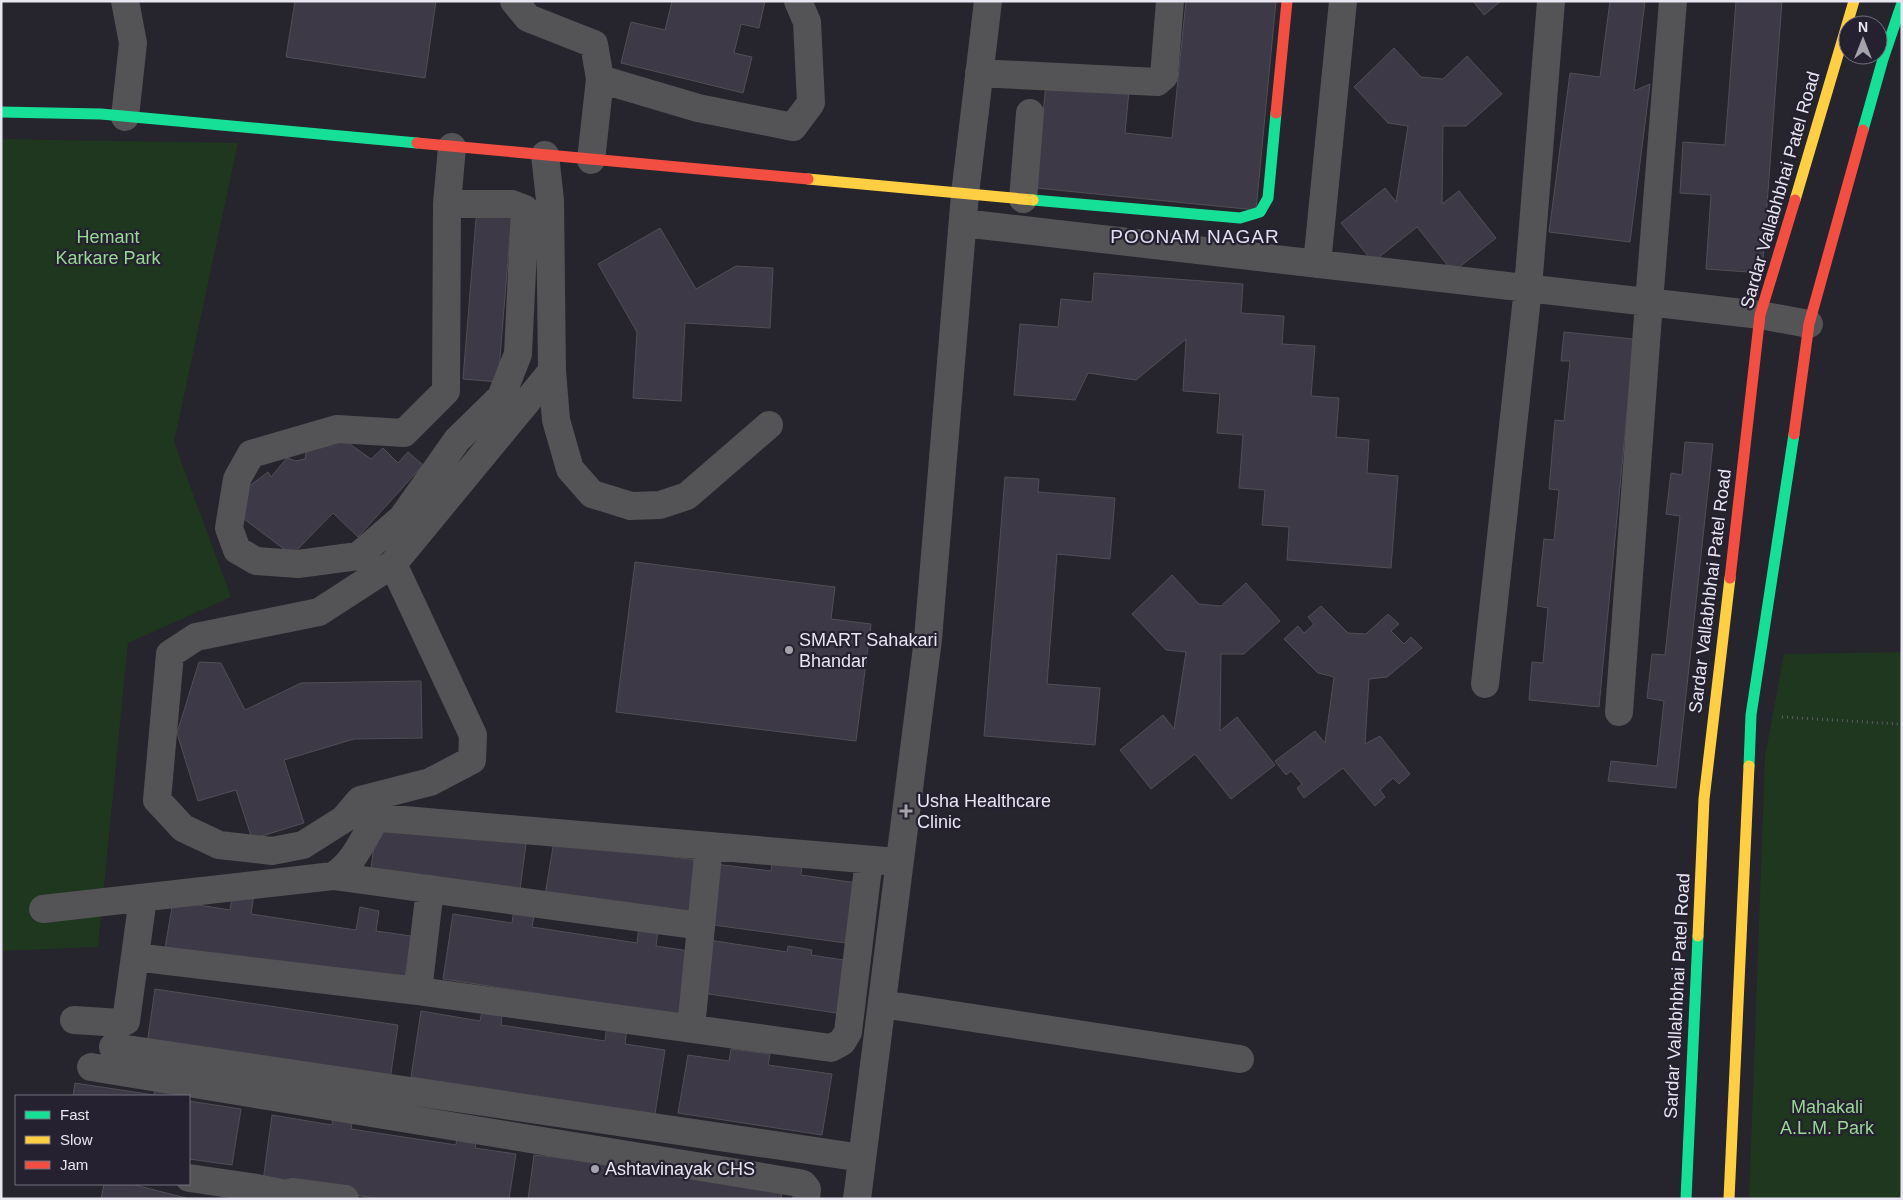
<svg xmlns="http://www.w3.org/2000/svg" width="1903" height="1200" font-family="Arial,sans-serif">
	<rect width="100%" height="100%" fill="#26242c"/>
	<path fill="#1f361f" d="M1,139L238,143L174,442L231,597L128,643L98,947L1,951Z
		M1902,652V1199H1749L1765,756L1784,654Z"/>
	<path fill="#3d3947" stroke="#504f55" d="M295,1H436L425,78L286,57Z
		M672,1H765L759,28L741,24L734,53L752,57L743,93L621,63L631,22L665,30Z
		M1186,1H1276L1256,210L1036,188L1046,83L1129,91L1125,133L1172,138Z
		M1473,1H1501L1484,15Z
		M1610,1H1645L1634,91L1650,84L1630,242L1549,232L1570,73L1600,77Z
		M1736,1H1782L1762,273L1706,269L1711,195L1680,193L1683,142L1725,145Z
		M1394,48L1421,77L1443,79L1467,56L1502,94L1466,126H1443L1442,204L1459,191L1496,238L1453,272L1417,227L1373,262L1341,223L1385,188L1396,202L1408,126L1388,123L1354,87Z
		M477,207L512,210L498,382L463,379Z
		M660,228L696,289L736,266L773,268L770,328L685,323L681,401L633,398L637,332L598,264Z
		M1094,273L1243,284L1241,313L1284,316L1282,344L1315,346L1311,396L1339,398L1336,437L1369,440L1367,473L1398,476L1391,568L1287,560L1289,527L1262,525L1265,490L1239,488L1243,435L1217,433L1220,394L1183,391L1186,339L1136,380L1088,373L1075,400L1014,395L1020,324L1058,327L1061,299L1092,302Z
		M1564,332L1634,339L1599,707L1529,700L1532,662L1543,663L1548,608L1537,606L1544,539L1554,540L1559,490L1549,489L1555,420L1564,421L1570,361H1561Z
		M319,441L326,444L347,442L371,459L383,448L398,463L408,452L423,465L358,537L333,513L292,555L244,519V490L268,472L271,477L287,458L296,461L305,459L306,453Z
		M1685,442L1713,444L1676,788L1608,781L1611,761L1657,766L1664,701L1647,698L1652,654L1665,655L1680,516L1666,514L1671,473L1682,475Z
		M1005,477L1039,479L1038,492L1115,498L1110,559L1057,554L1047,684L1100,688L1095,745L984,736Z
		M635,562L835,587L831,619L871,624L856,741L616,712Z
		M1172,575L1199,604L1221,606L1246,583L1280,621L1244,654H1221L1220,731L1237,717L1275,765L1231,799L1195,754L1151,789L1120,750L1163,715L1174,729L1186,652L1166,650L1132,614Z
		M1321,606L1348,633L1366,634L1388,614L1399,624L1391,631L1404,644L1411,637L1422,648L1387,677L1369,679L1365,744L1380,736L1410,774L1399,784L1393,778L1380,790L1385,797L1375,806L1343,768L1304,798L1297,788L1302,784L1291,771L1286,775L1275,761L1315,731L1325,743L1334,677L1318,673L1284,639L1298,626L1304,633L1314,624L1308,617Z
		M199,662L221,663L245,710L301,683L421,681L422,738L354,739L284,760L304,823L252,839L236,790L198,801L177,733Z
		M377,823L526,844L519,897L370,876Z
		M554,841L703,861L692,921L544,901Z
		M772,861L802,865L801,875L864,884L853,944L706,924L715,864L771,871Z
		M233,892L254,894L251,914L356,930L360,907L379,911L376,931L411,936L404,984L165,948L173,901L230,910Z
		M514,908L535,911L532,927L637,943L639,927L658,930L656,946L696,952L686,1016L443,979L453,914L512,923Z
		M709,940L787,952L788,946L812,950L811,955L850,961L843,1014L702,993Z
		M155,989L398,1025L390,1080L147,1044Z
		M483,1006L503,1009L501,1025L605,1041L607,1025L627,1028L625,1044L665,1050L655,1114L411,1077L421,1011L480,1021Z
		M731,1049L770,1054L768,1065L832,1074L822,1135L678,1113L688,1055L729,1061Z
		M75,1083L154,1095L156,1084L180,1088L178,1096H73Z
		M189,1101L241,1109L232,1165L189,1159Z
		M334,1110L354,1113L351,1129L456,1145L458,1129L478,1132L475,1148L516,1154L509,1199H381L263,1181L272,1115L332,1125Z
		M534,1155L783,1183L781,1199H528Z
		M104,1184H131L190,1199H101Z"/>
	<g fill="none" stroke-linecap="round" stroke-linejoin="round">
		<path stroke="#5d5c61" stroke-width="3" stroke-dasharray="1 4" stroke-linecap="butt" d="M1782,717L1899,724"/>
		<path stroke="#545356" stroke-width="28" d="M514,1L528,18L594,44L600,79L698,108L793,127L811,103L807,22L798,1
			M979,73L1157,82L1164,76L1170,1
			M125,117L133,43L125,1
			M545,155L550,200L552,371L556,420L570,469L592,494L631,506L660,505L687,496L769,425
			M591,160L600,79
			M1023,199L1030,113
			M447,204H512L525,209L518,354L501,397L457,440L402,518L358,556L298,564L256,561L237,550L229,528L237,479L251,454L337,429L404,433L446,391L447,204L452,147
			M963,223L1760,315L1809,324
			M1317,264L1343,1
			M393,564L473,735L472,760L430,782L360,800L344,819L303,845L272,851L219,845L183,828L157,800L170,654L196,637L319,612L393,564L552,371
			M1485,684L1528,288L1551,1
			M1619,712L1649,302L1673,1
			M333,876L701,926
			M43,909L333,876C352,865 361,844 372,825L376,820L381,818L886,861
			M135,957L418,991L831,1048L842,1042L848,1032L869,860
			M418,991L430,889
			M882,1004L1240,1059
			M74,1020L121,1023L126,1021L143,898
			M691,1028L709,846
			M113,1047L862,1158
			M91,1067L799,1183L803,1184L807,1189L806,1199
			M189,1178L251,1187L311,1199
			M292,1192L345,1199
			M857,1199L928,639L965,194L988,1"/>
		<path stroke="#16e098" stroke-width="11" d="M1,112L101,114L417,143
			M1863,130L1883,59L1902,3
			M1033,200L1240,218L1260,212L1268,198L1276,113
			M1749,766L1751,715L1794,434
			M1686,1199L1698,936"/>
		<path stroke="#ffcf43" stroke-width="11" d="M808,179L1033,200
			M1795,200L1854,1
			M1698,936L1704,799L1730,578
			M1729,1199L1749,766"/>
		<path stroke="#f24e42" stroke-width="11" d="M1276,113L1287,1
			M417,143L808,179
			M1794,434L1809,324L1863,130
			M1730,578L1760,315L1795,200"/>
	</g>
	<g fill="#a4a2ab" stroke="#252130" stroke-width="2">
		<circle cx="789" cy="650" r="5"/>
		<path d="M903.5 803.5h5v5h5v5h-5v5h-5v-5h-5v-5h5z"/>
		<circle cx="595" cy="1169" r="5"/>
	</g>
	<g text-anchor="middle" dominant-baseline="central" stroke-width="4.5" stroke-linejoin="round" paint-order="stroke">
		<g font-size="18" fill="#e8e6f0" stroke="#252130">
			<text transform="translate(1780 190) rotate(-74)">Sardar Vallabhbhai Patel Road</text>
			<text transform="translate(1710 591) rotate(-83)">Sardar Vallabhbhai Patel Road</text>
			<text transform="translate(1677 996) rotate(-87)">Sardar Vallabhbhai Patel Road</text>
		</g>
		<g font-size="18" fill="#97d892" stroke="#252130">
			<text x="108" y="237">Hemant<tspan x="108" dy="21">Karkare Park</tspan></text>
			<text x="1827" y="1107">Mahakali<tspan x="1827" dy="21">A.L.M. Park</tspan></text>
		</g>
		<g font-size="18" fill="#e8e6f0" stroke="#252130" text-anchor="start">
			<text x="799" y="640">SMART Sahakari<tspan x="799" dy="21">Bhandar</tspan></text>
			<text x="917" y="801">Usha Healthcare<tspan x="917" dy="21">Clinic</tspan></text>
			<text x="605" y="1169">Ashtavinayak CHS</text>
		</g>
		<g font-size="19" letter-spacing="1" fill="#e3def2" stroke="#252130">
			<text x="1195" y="236">POONAM NAGAR</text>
		</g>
	</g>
	<rect width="1903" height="1200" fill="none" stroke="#e8e6f0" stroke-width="5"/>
	<rect x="15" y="1095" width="175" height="90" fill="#252130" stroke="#73707d"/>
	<rect x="25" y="1111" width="25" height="8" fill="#16e098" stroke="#73707d"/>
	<text x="60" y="1120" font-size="15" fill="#e8e6f0">Fast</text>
	<rect x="25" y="1136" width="25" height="8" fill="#ffcf43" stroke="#73707d"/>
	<text x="60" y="1145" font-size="15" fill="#e8e6f0">Slow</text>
	<rect x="25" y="1161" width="25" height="8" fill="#f24e42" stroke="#73707d"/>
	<text x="60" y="1170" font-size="15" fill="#e8e6f0">Jam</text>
	<g transform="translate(1863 40)"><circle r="24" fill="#252130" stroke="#73707d"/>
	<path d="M0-4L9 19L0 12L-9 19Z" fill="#a4a2ab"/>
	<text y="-8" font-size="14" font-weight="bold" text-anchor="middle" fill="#e8e6f0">N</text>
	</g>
</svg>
